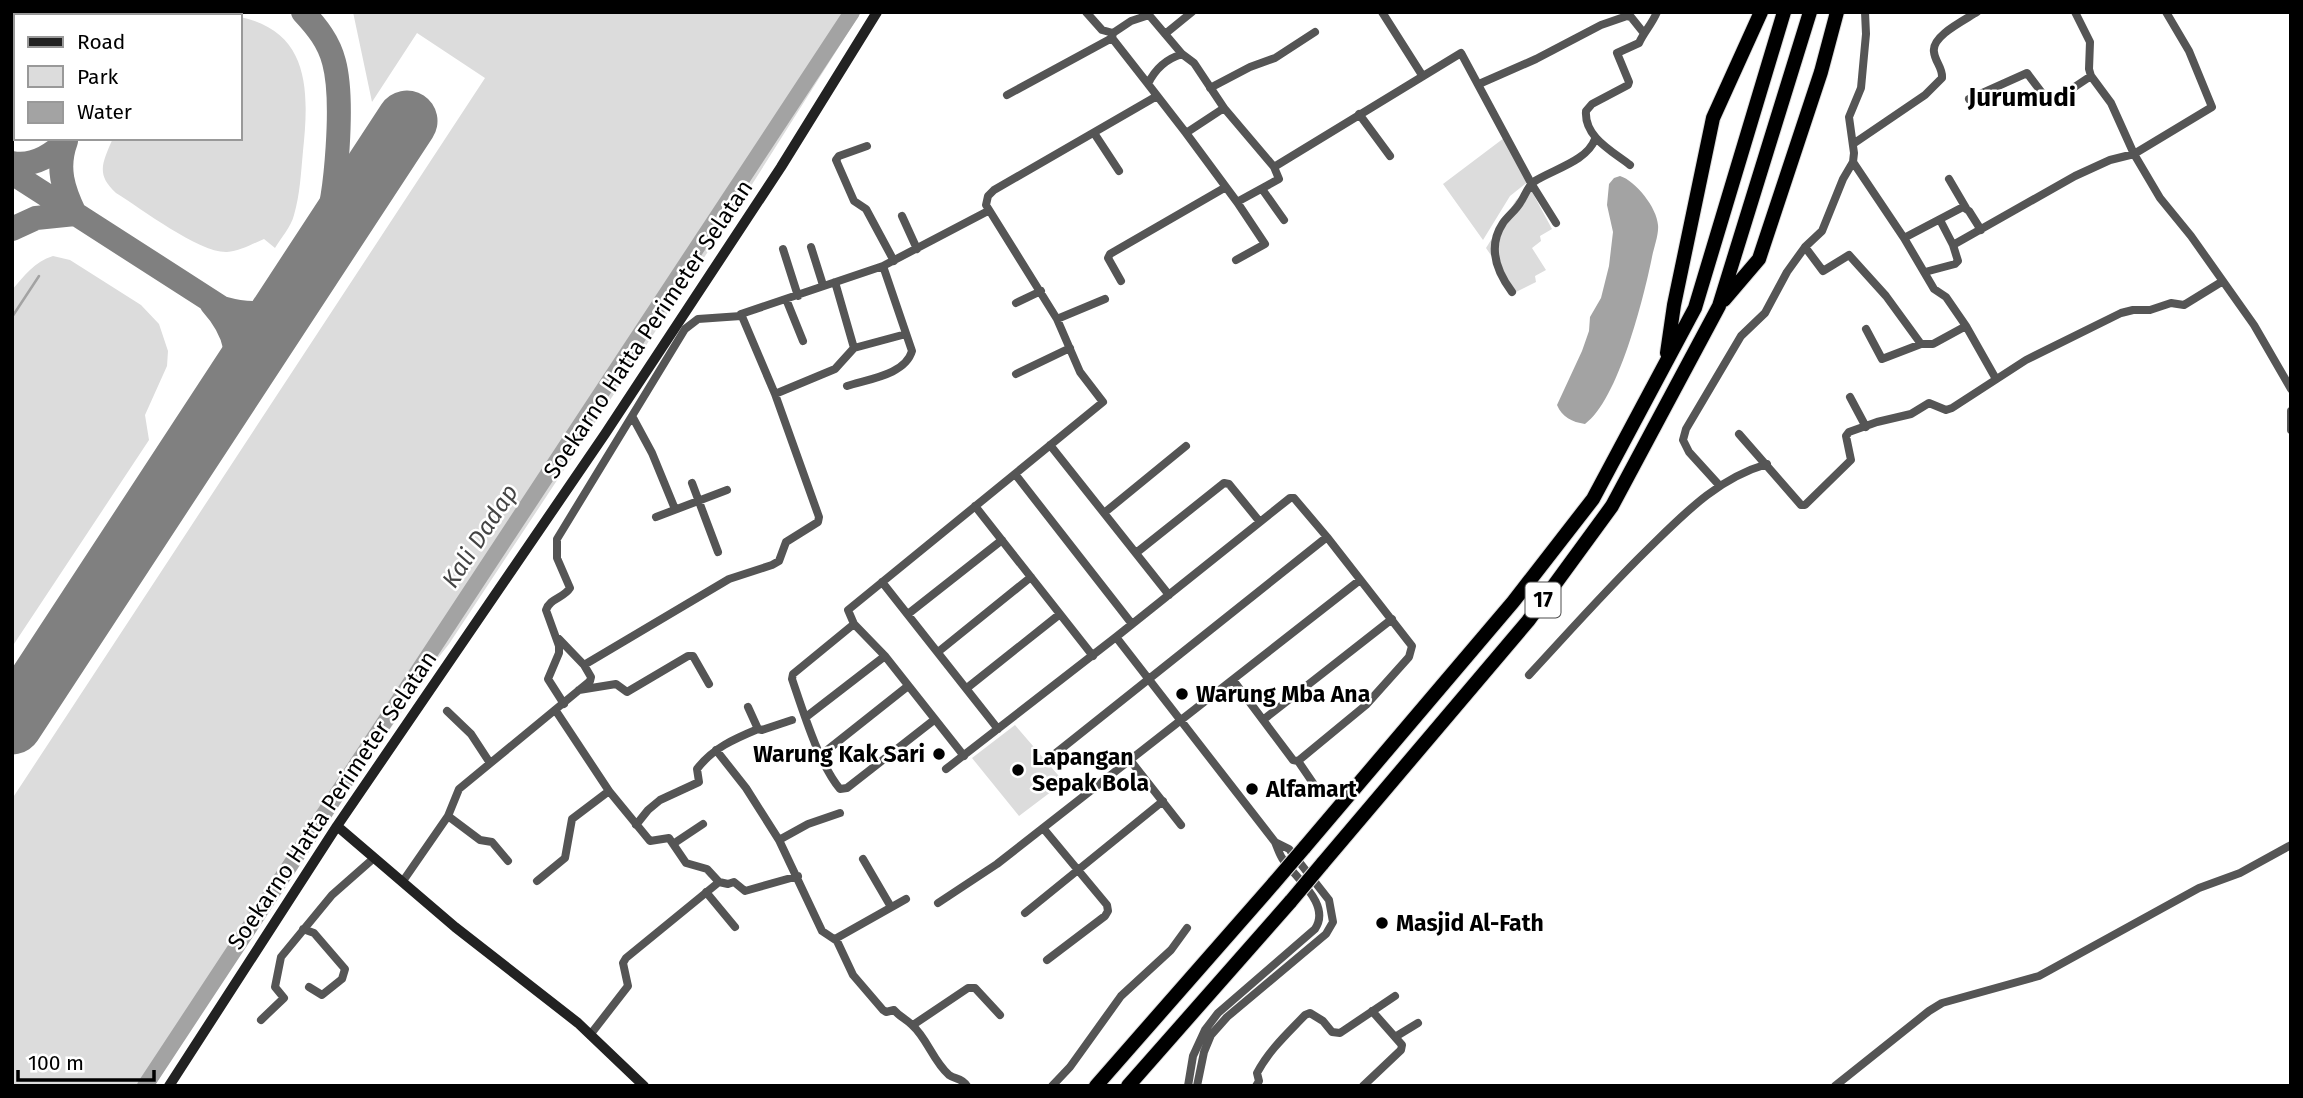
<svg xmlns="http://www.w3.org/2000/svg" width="2303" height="1098" font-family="'Fira Sans',sans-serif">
	<rect width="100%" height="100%" fill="#fff"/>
	<path fill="#dcdcdc" d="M353,12H861L744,197L449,644L438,658L433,657L429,662L431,669L325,824L154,1086H12V799L485,78L417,33L372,102Z
		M240,17C311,32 309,93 303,151C301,172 300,195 294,215C291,227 281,238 275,248L264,239C252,244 240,251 227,252C199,253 142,209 116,193C95,174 103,162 113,138H240Z
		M1504,138L1529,181L1510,196L1483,240L1443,184Z
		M1530,188L1552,229L1540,236L1541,241L1532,248L1546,270L1535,276L1536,282L1516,292L1486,248L1516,200Z
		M53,256L70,260L141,305L159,324L168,351L167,366L145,415L149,440L12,647V290C25,275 34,262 53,256Z
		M1015,725L1064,782L1019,816L972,758Z"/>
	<path fill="#a3a3a3" d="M1620,176C1636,181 1657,208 1658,225C1659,234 1654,247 1652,257C1644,297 1618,401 1585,424C1572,422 1562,417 1557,405L1582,351L1589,331L1590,317L1601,298L1609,266L1613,232L1607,205L1609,184L1614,178Z"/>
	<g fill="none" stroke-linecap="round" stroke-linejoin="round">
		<path stroke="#a3a3a3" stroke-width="2.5" d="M89,16L91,12
			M12,317L39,276"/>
		<path stroke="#a3a3a3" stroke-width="16" d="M145,1086L852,12"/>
		<path stroke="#808080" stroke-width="24" d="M151,16L155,12
			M66,141C56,168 63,189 75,214L72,212
			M12,163C34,167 52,155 66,141
			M12,173L222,308C255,317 275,316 298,289
			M12,229L36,218L75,214L71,211
			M300,286C308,268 318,250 324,232C337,196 344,99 334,62C329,42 317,27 303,12
			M211,303C237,332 243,359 228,396"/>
		<path stroke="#808080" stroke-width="61" d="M12,724L407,121"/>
		<g stroke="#dbdbdb" stroke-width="16">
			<path id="motorway" d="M1724,300L1759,259L1821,72L1837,12
				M1667,353L1674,305L1713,118L1761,12
				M1304,848L1513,602L1593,499L1695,308L1784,12
				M1322,864L1528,621L1612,506L1719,306L1810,12
				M1096,1086L1274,883
				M1128,1086L1291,901"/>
		</g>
		<path stroke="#555" stroke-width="8" d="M1086,12L1102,30L1113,33
			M1382,12L1422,75
			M1865,12L1866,34L1861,88L1849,117L1854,153L1853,162L1904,238L1934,289L1946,297L1966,326L1996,379
			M2075,12L2090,42L2089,69L2091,76L2111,103L2134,154L2160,198L2191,236L2254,325L2291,389
			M1165,34L1192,12
			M1182,54C1166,59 1155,69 1148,84L1186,133L1224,108
			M1148,84L1112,38L1113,33L1131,21L1149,15L1182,54L1194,63L1224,108L1274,167L1279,179L1237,202L1186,133
			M1479,84L1536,59L1601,25L1627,16L1631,17L1643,32
			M1210,88L1250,67L1275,58L1315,32
			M1007,95L1112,38
			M1969,99L2027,73L2048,101L2052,102L2091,76
			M1359,114L1390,156
			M1094,133L1119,171
			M1853,144L1925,95L1942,78C1943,68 1935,62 1934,52C1931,36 1965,20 1977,12
			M867,146L839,156L836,160L854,201L866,209L894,261
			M1630,165C1612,151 1584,137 1586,111L1592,104L1628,85L1629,82L1617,53L1639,43C1644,32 1652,24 1657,12
			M1274,167L1461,53L1531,183L1556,223
			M1949,179L1966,208
			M1262,189L1284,220
			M902,216L917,249
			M1904,238L1963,207L1969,211L1981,230
			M1953,245L2075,176L2110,160L2134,154L2212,107L2189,51L2166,12
			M811,247L823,285
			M1805,247L1823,271L1849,255L1886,296L1921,344
			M783,249L798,296
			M1236,260L1265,244L1237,202
			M1925,272L1955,264L1958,261L1953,245L1940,220
			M1121,281L1108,258L1110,254L1226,187
			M1512,292C1497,272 1487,247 1503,223C1508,216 1516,210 1520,203C1525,196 1528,185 1535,181C1554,169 1587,161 1595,139
			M786,299L803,341
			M1016,303L1041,291
			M1057,319L1105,299
			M1866,329L1882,359L1921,344H1933L1966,326
			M854,348L906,334
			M1016,374L1070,348
			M847,386C868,379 905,375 912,351L883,266
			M775,394L835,369L854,348L835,282
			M1850,397L1866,427
			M2291,411V430
			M632,416L652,453L675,509
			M1739,434L1801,505H1805L1851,460L1846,436L1849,432L1877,422L1911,414L1929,403L1946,410L1952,408L2026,360L2121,313L2133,310H2150L2171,303L2184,305L2223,281
			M1050,445L1169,595
			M1015,474L1132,624
			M692,483L718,552
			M1719,485L1689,452L1683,440L1686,429L1741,336L1765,313L1787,272L1805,247L1822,231L1843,179L1853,162
			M975,506L1093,656
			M1104,513L1186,446
			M656,517L727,490
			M1136,553L1224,483L1229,484L1260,522
			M882,582L998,729
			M908,614L1002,540
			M854,624L793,674L792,679C803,711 819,764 840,789L847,788L934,720
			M1116,637L1275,842C1277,847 1279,853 1282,858C1294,877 1332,904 1315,929L1218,1013L1205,1030L1193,1056L1188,1086
			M938,652L1031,577
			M584,665L729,579L772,565L779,561L786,542L818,522L819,517L775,394L741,314L883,266L988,211
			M1529,675C1568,633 1606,590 1647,550C1683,515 1716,479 1767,464
			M967,688L1060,614
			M579,690L616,684L627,692L688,656H693L709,684
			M564,704L548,679L559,653V646L546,610C550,598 564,598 570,588L557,558V539L685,329L698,319L741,316
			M748,707L758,729L762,730L792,720
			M447,711L471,734L490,763
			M556,711L609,791L650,841L669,838L686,863L707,869L719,882L728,884L734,882L745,891L798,876
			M806,717L885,656
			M1263,720L1392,619
			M716,750L746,788L779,840L822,931L837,941L853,975L883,1010L886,1012L894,1010C900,1017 906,1019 912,1025C927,1038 933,1061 949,1075C956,1080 961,1077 967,1086
			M1056,753L1327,537L1412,646L1409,657L1366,705L1298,761L1293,760L1233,680
			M821,755L908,686
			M964,756L885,656L854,624L848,610L1103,402L1080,372L1057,319L986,205L988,196L994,190L1157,96
			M1130,760L1181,825
			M1298,761L1313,783
			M946,769L1116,637L1290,498H1294L1327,537
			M448,816L480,840L492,842L508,861
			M636,825L648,810L660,800L699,782L697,769C713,748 734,739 758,729
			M1043,828L1107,905L1108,911L1105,916L1047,960
			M779,840L808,824L840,813
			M673,844L703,824
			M863,859L891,907
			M403,881L448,816L459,789L590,681L591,677L584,665L559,639
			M537,881L565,858L572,819L609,791
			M706,892L735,927
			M938,903L997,864L1360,580
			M1025,913L1163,801
			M303,929L314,933L345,969L342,979L322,995L309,987
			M835,939L906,899
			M1372,1011L1395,1037L1418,1023
			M261,1020L284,998L275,987L281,957L332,895L374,858
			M913,1025L968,988H975L1000,1015
			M590,1035L628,986L623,963L626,958L719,882
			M1052,1086L1070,1067L1121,996L1171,950L1187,928
			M1197,1086L1204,1052L1211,1035L1227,1017L1326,934L1333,922L1329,900L1289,849L1275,842
			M1256,1086L1259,1081L1257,1073C1269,1050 1288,1033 1305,1015L1310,1013L1323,1021L1332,1032L1340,1033L1395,996
			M1363,1086L1401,1050L1402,1045L1395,1037
			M1835,1086L1929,1011L1942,1003L2039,976L2199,888L2240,873L2291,845"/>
		<path stroke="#222" stroke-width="10" d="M337,826L455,927L578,1023L644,1086
			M169,1086L337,826L605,434L781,167L877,12"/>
		<use href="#motorway" stroke="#000" stroke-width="14"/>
		<g stroke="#dbdbdb" stroke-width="16" stroke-linecap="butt">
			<path id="motorway-bridge" d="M1274,883L1304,848
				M1291,901L1322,864"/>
		</g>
		<use href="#motorway-bridge" stroke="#000" stroke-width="14"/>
	</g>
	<g fill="#000" stroke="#fff" stroke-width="2.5">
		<circle cx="1182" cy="694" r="7"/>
		<circle cx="939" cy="754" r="7"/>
		<circle cx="1018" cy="770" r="7"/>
		<circle cx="1252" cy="789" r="7"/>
		<circle cx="1382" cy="923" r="7"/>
	</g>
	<g text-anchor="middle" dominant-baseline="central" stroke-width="5" stroke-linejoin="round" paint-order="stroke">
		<rect fill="#fff" stroke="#4c4c4c" stroke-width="2" x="1525.5" y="582.5" width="35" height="35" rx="5"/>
		<g font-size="21" font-weight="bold" fill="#000">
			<text x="1543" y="600">17</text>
		</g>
		<g font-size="23" fill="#000" stroke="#fff">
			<text transform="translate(648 329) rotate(-56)">Soekarno Hatta Perimeter Selatan</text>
			<text transform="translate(332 800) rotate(-56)">Soekarno Hatta Perimeter Selatan</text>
		</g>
		<g font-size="23" font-weight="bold" fill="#000" stroke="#fff" text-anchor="start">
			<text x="1196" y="694">Warung Mba Ana</text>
			<text x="925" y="754" text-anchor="end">Warung Kak Sari</text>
			<text x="1032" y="757">Lapangan<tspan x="1032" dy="26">Sepak Bola</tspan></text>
			<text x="1266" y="789">Alfamart</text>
			<text x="1396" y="923">Masjid Al-Fath</text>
		</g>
		<g font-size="24" font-style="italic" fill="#444" stroke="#fff">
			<text transform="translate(480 536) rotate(-57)">Kali Dadap</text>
		</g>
		<g font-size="26" font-weight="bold" fill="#000" stroke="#fff">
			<text x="2022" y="97">Jurumudi</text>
		</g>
	</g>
	<rect width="2303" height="1098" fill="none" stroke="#000000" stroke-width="28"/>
	<rect x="14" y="14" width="228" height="126" fill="#ffffff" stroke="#999999" stroke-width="2"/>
	<rect x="28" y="37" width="35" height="10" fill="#222222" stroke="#999999" stroke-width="2"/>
	<text x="77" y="49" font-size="21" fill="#000000">Road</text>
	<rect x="28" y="66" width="35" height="21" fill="#dcdcdc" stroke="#999999" stroke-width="2"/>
	<text x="77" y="84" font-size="21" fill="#000000">Park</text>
	<rect x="28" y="102" width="35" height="21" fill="#a3a3a3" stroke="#999999" stroke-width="2"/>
	<text x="77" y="119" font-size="21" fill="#000000">Water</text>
	<path d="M18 1070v10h136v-10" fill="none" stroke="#000000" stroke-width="3.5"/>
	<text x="28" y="1070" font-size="21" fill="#000000" stroke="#ffffff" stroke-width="5" paint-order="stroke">100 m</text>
</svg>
